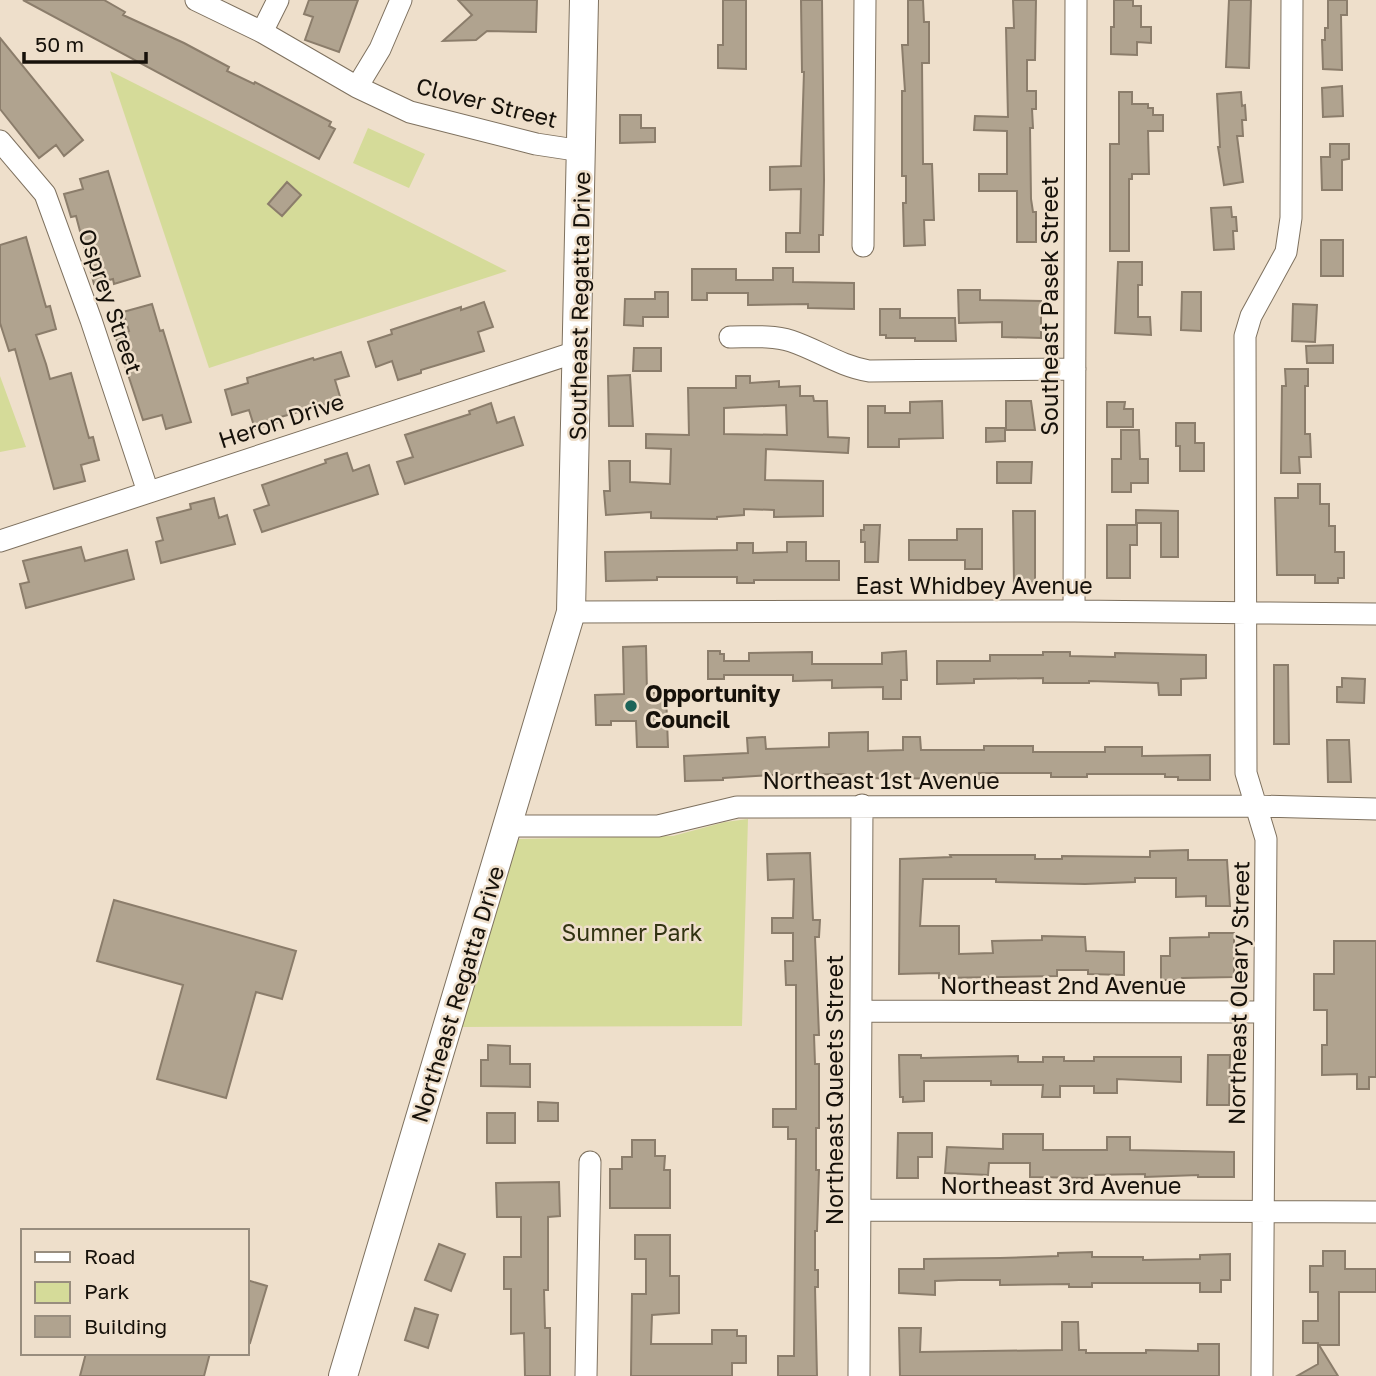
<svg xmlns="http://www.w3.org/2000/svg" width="1376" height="1376" font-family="'Golos Text',sans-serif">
	<rect width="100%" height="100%" fill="#eedfcb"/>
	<path fill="#d5db99" d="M110,71L507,271L209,368Z
		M368,128L425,154L409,188L353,163Z
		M0,376L26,447L0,452Z
		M748,819L742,1026L462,1027L518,839L673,836L725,822Z"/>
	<path fill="#b0a38f" stroke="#8b7d6b" stroke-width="2" fill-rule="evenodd" d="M23,0H104L125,12L123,15L184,43L229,67L227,71L254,84L255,82L331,122L329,126L335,129L319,159Z
		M309,0H358L339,52L305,40L313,17L304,14Z
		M458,0H537L536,32L487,31L476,40L443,41L472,15Z
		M723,0H746V69L718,68V45H723Z
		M801,0H822L824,180L823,235H819V252H786V233H800L801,189L770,190V167L801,166L804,72H802Z
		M908,0H923L924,22H929V63H922L923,164H932L934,220H924L925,245L904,246L903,203H906V176H902V91H905L902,45H908Z
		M1013,0H1036L1035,60H1027V91H1036V109H1032L1033,128H1030L1031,199L1033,212H1036V242H1017V191H979V174H1007V131L974,130L975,116L1008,117L1006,28H1014Z
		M1114,0H1133V6H1141V27H1151V43L1137,42V55L1111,54V27H1114Z
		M1229,0H1251L1249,68L1226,67Z
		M1328,0H1347V15H1341L1342,70L1323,69L1322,40H1325V28H1328Z
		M0,38L83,140L64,156L56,145L39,158L0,109Z
		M1342,86L1343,116L1323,117L1322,88Z
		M1119,92H1132V104H1148V108H1153V115H1163V131H1148L1149,174H1132V179H1129V251H1110V144H1119Z
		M1241,92L1242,106L1245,105L1246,120H1242L1243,136H1237L1243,182L1224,185L1218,147H1220L1217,94Z
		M620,115H641V128H655V142L620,143Z
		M1330,144H1349V159L1342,160V190H1322L1321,157H1330Z
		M108,171L140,276L114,284L113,279L94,284L76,216L71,217L64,194L83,189L80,179Z
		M287,182L301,195L282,216L268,204Z
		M1231,207L1232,217H1236L1237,231H1233L1234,249L1214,250L1211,208Z
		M26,237L46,307L50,306L56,329L36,335L46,364L50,379L71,373L89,438L93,437L99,460L81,465L85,481L54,489L15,349L9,351L0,323V245Z
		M1321,240H1343V276H1321Z
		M1118,262H1142V285H1138V317H1150L1151,335L1115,333Z
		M773,268H793V282L854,283V309L808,308V304L748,305V293H707V300H692V269H736V280H773Z
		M958,290H980V300L1041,301V338L1002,337V322L959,323Z
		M655,292H668V317H643V326L624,325L625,299H655Z
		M1182,292H1201V331L1181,330Z
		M484,302L493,327L478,332L484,351L421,370V373L398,380L392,361L376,367L368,342L392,334L391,330L461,307V310Z
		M152,304L160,331L163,330L191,422L166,429L162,415L143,420L115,335L129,331L123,312Z
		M1293,304L1317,305L1315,342L1292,341Z
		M880,309H900V318H955L956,341H915V338H886V335H880Z
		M1333,345V363H1307L1306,346Z
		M634,348H661V371H633Z
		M341,352L349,376L335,380L341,400L277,418L278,422L255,429L249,410L232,415L225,390L248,383L247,378L313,358L314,360Z
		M1285,369H1308V386H1305V434H1310L1311,457H1299L1300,473H1281L1282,386H1286Z
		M630,375L633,426H609L608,376Z
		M736,376H750V383L779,381V387L800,386V396H813L814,401H827L828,437L849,438L848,453L766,449L765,480L823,481V516L774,517V510L744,509V515L717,517V519L651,518V512L606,515L604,491H610L609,461H630V482L670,484L671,449L646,448V434L689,435L688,388H736ZM786,405L787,435L724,434V408Z
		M942,401L943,438L899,439V447H868V406H885V413H910V402Z
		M1006,401H1031L1035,430H1006Z
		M1107,402H1125L1124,409H1133V427H1107Z
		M491,403L497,423L514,417L523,445L405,484L397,462L413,457L405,435L470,414L469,411Z
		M1176,423H1195V443H1204V471H1180V446H1176Z
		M986,428H1005V441L986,442Z
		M1121,430H1139L1140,459H1148V483H1131V492H1112V459H1121Z
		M347,453L353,471L369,465L378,494L262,532L254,510L269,505L262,485L326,463L325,460Z
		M997,462H1032L1031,483H997Z
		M1298,484H1320V504H1329V526H1335V552H1344V578H1338V583H1315V575H1277L1275,498H1298Z
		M214,498L219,518L227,515L235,544L161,563L156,542L163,540L157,518L191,509L190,504Z
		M1136,510L1178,511V557H1161V523H1136Z
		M1013,511H1035V584H1014Z
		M864,525H880L878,562H865V542H861V530H864Z
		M1107,525H1137V545H1130V578H1107Z
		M957,529H982V569H965V560H909V540H957Z
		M787,542H806V561H839V580H754V583H737V577H657V580L606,581L605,552L737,550V543H753V553L787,552Z
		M81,547L85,561L127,550L134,579L26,608L20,584L29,582L23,561Z
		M646,646L647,693H666L668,747H637L636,721H611V725H596L595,695L624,694L623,647Z
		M708,651H720V654H724V661H749V653L812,652V664H882V653L906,651L907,680H901V699H883V687L832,688V680L793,681V675H724V679H708Z
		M1043,652H1070V656L1115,657V653L1206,655V678L1181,679V695H1159L1158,683L1089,681V683H1043V678L974,679V683L937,684V661H990V655H1043Z
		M1274,665H1288L1289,744H1274Z
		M1342,678L1365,679L1364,703L1337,702V687H1342Z
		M868,732V751L903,750V737H920L921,750H984V746H1033V752H1105V747H1142V756L1210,755V780H1178V777H1165V774H1087V777H1051V773H979V779L869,778V780L846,781V774L774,775L723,778V780L685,781L684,756L748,753L747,738L765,737L766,749L829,747V733Z
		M1327,740H1349L1351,782H1328Z
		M1188,850V860H1227L1230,906H1206V896L1176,897V878H1135V882L1085,884L996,882V879H923L920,926H959V954L993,953L992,941L1042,940V936L1085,937L1086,951L1124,952V975L1088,974V970H1057V976L939,978V973L899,974L900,859L951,857L950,855H1035V859H1062V856L1150,857V851Z
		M810,853L813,920H820L819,937H815L819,1035H814L815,1064H819V1128H816V1170H819L817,1231H815V1270H818V1287H815L817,1376H778V1356H794L796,1139H788V1127H773V1109H796V985H786L785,961H793V933H772V918H793L794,879L768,880L767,854Z
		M114,900L296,951L282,999L256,992L226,1098L157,1079L183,985L97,961Z
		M1209,933H1234V977L1182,978V980H1161V956H1170V938L1209,937Z
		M1334,941H1376V1077H1369V1089H1357V1074L1322,1075V1045H1327V1010H1314V974H1334Z
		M488,1045L510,1046V1064H530V1087L481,1086V1060H488Z
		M899,1055H921V1058L1018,1056V1062H1043V1057H1064V1061H1094V1057H1181V1082L1117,1079V1093H1094V1086H1060V1097H1042L1043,1085H991V1081H924V1101L903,1102V1097H900Z
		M1208,1055H1230L1229,1105H1207Z
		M538,1102L558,1103V1121H538Z
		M487,1113H515V1143H487Z
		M898,1133H932V1157H918V1178H897Z
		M1003,1134H1043V1150H1107V1137H1130V1150L1234,1152V1177H1198V1175L1145,1177V1174L1090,1175V1178L1030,1177V1163H989L988,1175L945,1173L947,1147L1003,1149Z
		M632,1140H655V1156H665L664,1170H670V1208H610V1169H622V1157H632Z
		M559,1182L560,1216L548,1217V1290H544L545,1328H550V1376H525L524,1333L511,1334V1289H504V1257H521V1217H497L496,1183Z
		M635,1235H670V1276H679V1313L652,1315L651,1344H712V1330H737V1336H746V1363H732V1376H631L632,1294H646V1259H635Z
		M439,1244L465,1254L451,1291L425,1280Z
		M1323,1251H1345V1269H1376V1292H1339V1345H1319L1338,1376H1297L1318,1364V1343H1303V1321H1318V1292H1310V1266H1323Z
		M1092,1252V1257H1143V1260L1200,1259V1255L1230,1254V1280H1221V1292H1200V1283H1092V1287H1069V1284L1000,1285V1280H959L935,1281V1295L899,1293V1269H924V1259L1000,1258L1058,1256V1253Z
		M247,1280L267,1286L250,1343L247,1342Z
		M415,1308L438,1315L428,1348L405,1340Z
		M1062,1322H1078L1079,1350H1086V1353H1146V1350L1198,1351V1344H1219V1376H900L899,1328H921L920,1352L1062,1350Z
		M86,1353H210L204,1376H80Z"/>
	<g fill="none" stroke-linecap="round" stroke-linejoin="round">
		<g stroke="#7e715f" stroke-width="23">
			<path id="minor" d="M196,0L262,32L357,87L410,112L536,144L582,151
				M262,32L278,0
				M357,87L380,49L401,0
				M0,141L45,194L91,320L148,492
				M863,246L865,0
				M730,337C750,337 772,335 791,341C818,350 840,366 869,371L1075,369
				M0,541L579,351
				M1074,611L1076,0
				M571,612L1074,611L1376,614
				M508,826H658L737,807L1256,806L1376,809
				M861,1011L1264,1012
				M860,1210L1376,1212
				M586,1376L590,1162
				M859,1376L862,805
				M1262,1376L1266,839L1246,773L1245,336L1251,316L1286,252L1291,218L1292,0"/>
		</g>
		<g stroke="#7e715f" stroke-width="30">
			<path id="major" d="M343,1376L571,612L584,0"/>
		</g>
		<use href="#minor" stroke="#fff" stroke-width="21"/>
		<use href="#major" stroke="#fff" stroke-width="28"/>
	</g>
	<circle fill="#1d6459" stroke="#eedfcb" stroke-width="2.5" cx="631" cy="706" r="7"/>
	<g text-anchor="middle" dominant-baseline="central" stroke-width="5" stroke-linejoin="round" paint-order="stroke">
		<g font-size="23" fill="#16110a" stroke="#eedfcb">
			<text transform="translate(487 102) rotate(14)">Clover Street</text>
			<text transform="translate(111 301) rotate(71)">Osprey Street</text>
			<text transform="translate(579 306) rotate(-89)">Southeast Regatta Drive</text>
			<text transform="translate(1049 306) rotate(-90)">Southeast Pasek Street</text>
			<text transform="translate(281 420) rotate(-18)">Heron Drive</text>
			<text x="974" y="585">East Whidbey Avenue</text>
			<text x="881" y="780">Northeast 1st Avenue</text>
			<text x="1063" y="985">Northeast 2nd Avenue</text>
			<text transform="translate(1238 993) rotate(-89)">Northeast Oleary Street</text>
			<text transform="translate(457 994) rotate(-73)">Northeast Regatta Drive</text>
			<text transform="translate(834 1090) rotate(-90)">Northeast Queets Street</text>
			<text x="1061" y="1185">Northeast 3rd Avenue</text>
		</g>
		<g font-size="23" font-weight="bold" fill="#16110a" stroke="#eedfcb" text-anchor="start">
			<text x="645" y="693">Opportunity<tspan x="645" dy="26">Council</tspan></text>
		</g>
		<g font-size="23" fill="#313311" stroke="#eedfcb">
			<text x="632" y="932">Sumner Park</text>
		</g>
	</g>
	<rect x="21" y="1229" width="228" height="126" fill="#eedfcb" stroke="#988d7e" stroke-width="2"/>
	<rect x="35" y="1252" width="35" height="10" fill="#ffffff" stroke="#988d7e" stroke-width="2"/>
	<text x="84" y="1264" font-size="21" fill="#16110a">Road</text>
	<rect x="35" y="1282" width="35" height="21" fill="#d5db99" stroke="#988d7e" stroke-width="2"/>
	<text x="84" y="1299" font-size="21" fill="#16110a">Park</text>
	<rect x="35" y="1316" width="35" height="21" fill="#b0a38f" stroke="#988d7e" stroke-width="2"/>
	<text x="84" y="1334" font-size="21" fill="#16110a">Building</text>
	<path d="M24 52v10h122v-10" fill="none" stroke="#16110a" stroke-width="3.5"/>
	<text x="35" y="52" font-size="21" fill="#16110a" stroke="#eedfcb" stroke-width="5" paint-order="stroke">50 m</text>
</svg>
